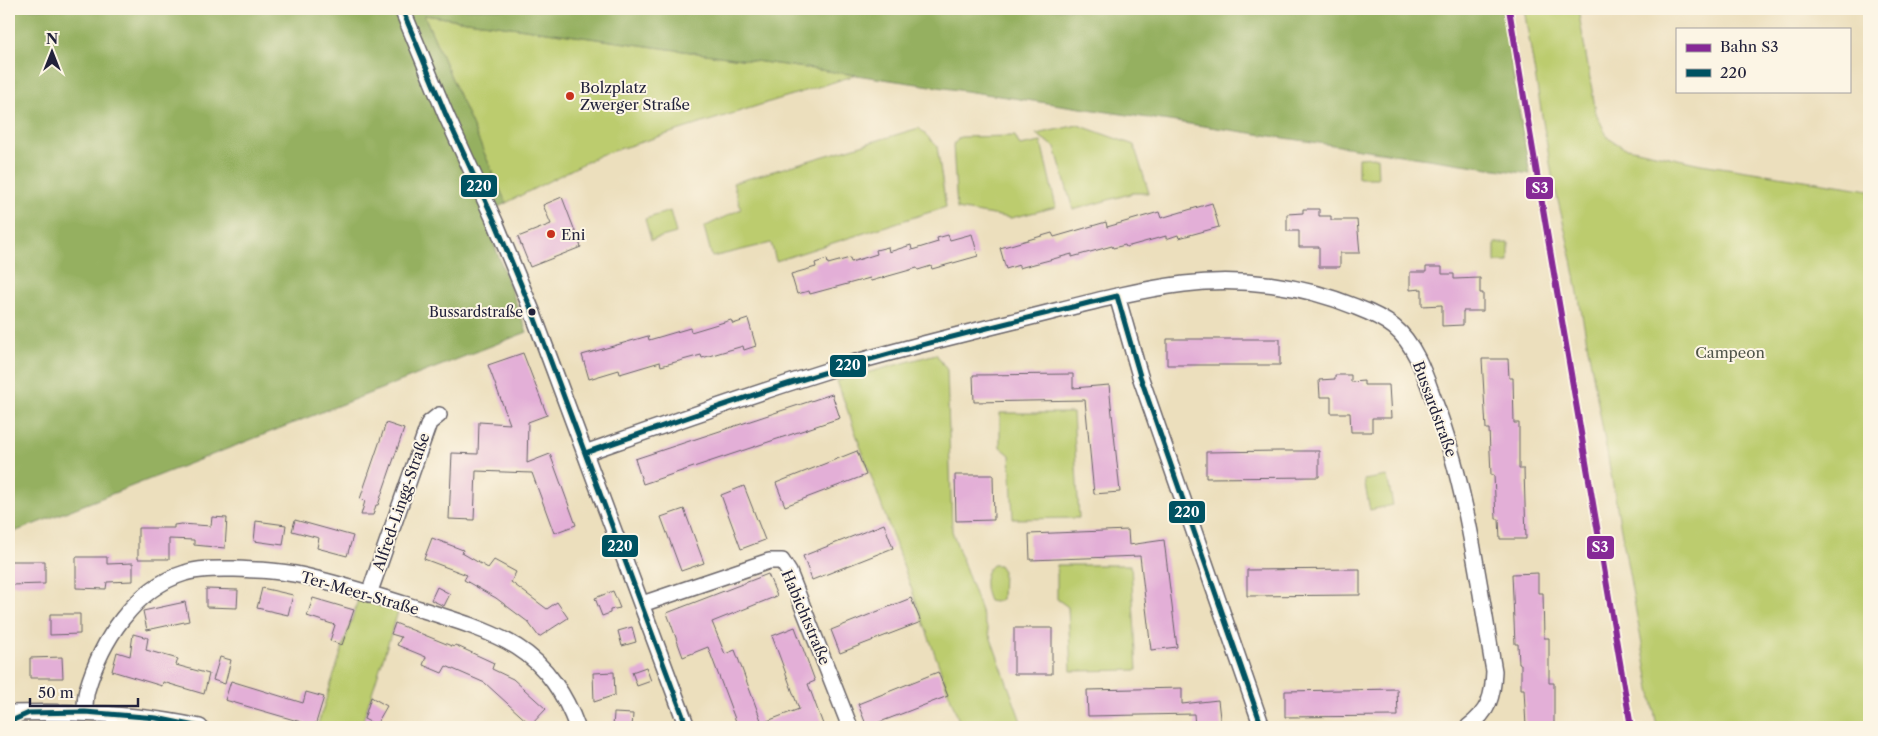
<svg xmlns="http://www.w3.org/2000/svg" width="1878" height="736" font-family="'Libre Caslon Text',serif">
	<rect width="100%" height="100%" fill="#fcf5e5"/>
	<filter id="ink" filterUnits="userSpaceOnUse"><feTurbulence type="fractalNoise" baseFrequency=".02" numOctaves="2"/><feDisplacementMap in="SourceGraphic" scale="10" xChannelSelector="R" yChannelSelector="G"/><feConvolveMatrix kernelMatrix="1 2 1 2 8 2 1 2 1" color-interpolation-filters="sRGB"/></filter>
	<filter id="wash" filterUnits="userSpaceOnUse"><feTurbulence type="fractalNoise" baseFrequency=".0096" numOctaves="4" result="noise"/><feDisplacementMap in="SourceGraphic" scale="20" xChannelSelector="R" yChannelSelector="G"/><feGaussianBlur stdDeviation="1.12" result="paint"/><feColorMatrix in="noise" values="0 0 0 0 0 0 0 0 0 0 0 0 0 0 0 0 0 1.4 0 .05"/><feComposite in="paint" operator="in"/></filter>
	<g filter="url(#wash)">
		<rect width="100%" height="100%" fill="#ecdfbd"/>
		<path fill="#bccc6e" stroke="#6f7754" d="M1524,9H1578L1596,113L1608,138L1623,147L1701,164L1869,190V727H1657L1572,260L1552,175Z
			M424,15L856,75L600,155L506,203Z
			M1078,125L1134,145L1149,193H1133L1073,210L1055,147L1036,134Z
			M919,128L937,146L946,207L776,261L771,243L712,257L704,227L741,209L733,183Z
			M1015,136L1020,146L1041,142L1056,207L1011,218L957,209L953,145L960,137Z
			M1377,157L1378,178H1358V158Z
			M670,211L676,233L651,240L645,219Z
			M1495,243H1509V262H1495Z
			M936,354L947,370L952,531L1023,727H961L837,381Z
			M1000,413H1073L1079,518L1013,519L1010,455L1000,447Z
			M1387,476L1393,505L1370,510L1364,480Z
			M992,565H999L1003,571L1002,599L995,602L989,601C984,590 982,574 992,565Z
			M1057,565H1131L1137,670L1071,671L1068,607L1057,599Z
			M358,600L398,612L361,727H317Z"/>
		<path fill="#95b061" stroke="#5c694e" d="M9,9H1502L1530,174L856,75L424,15L506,203L483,215L527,332L9,534Z"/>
		<g id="blocks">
			<path fill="#e3afd7" d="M562,197L581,247L530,267L518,237L551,224L543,205Z
				M1212,203L1219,227L1179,238L1178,235L1166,239V236L1126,247L1125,245L1113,248L1112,246L1072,257V254L1019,268V265L1006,269L1000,248L1052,233L1054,237L1106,222L1107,227L1159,212L1161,218Z
				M1303,209H1319V216H1331V220H1357L1360,253H1340V267H1319V247H1299V231H1287V214L1303,213Z
				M972,234L978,256L932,269L931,266L918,270L917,268L871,281L870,278L810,294L809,291L797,294L791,274L816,267L815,263L827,259L828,264L850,258L851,262L877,254L876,250L888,247L889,252L911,245L912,250L938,242L937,238L948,235L950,240Z
				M1426,267H1442V274H1454V279L1480,278V293H1483V311H1463V325L1442,326V305L1422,306V289L1410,290V272H1426Z
				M748,319L756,346L744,350L743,346L702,358L701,355L661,366L660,362L620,374L619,370L589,379L582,355L648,336L649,340L690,328L691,332L731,320L733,324Z
				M1167,339H1280V365H1167Z
				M523,353L547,415L528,422L527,463L550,454L576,525L554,533L532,473L476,471L474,520L449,519L452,453L478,454L479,422L510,424L488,365Z
				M1482,359H1508L1509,378H1513L1514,423H1519V469H1524L1526,539H1500L1499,519H1496L1494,475H1491L1489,429H1486Z
				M1073,374V388L1109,385L1120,492L1094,494L1085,400L974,402L973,375Z
				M1335,375H1351V382L1364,381V385H1389L1391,418H1372V432H1351L1350,413H1331V397H1320L1319,380L1335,379Z
				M832,394L840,418L643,484L635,459Z
				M386,423L404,429L378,505H376L373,515H361L365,501L360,499Z
				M857,451L866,475L785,506L776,483Z
				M1281,451H1319V477L1206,478V452Z
				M955,475H993L994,520L956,521Z
				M744,486L765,540L741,549L721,495Z
				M684,509L704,563L681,571L661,517Z
				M212,517L227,518L225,548L194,545V540L169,539V559H138V528H174V525L181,524L211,526Z
				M295,520L353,536L347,556L317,548L319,538L292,531Z
				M256,521L286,525L283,545L254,541Z
				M884,524L893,548L812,580L803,556Z
				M1128,530L1129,545L1164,540L1177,647L1151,650L1140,556L1030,560L1029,534Z
				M432,538L463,550L462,553L488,568L494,560L516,572L511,582L547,609L557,602L568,618L539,637L528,622L496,598L464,580L467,575L424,559Z
				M76,557H107V564L133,563V581L107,582L106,589L76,588Z
				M9,561H45V584L9,585Z
				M1360,569V595L1247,596V570Z
				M1538,573V593H1543L1544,638H1549V683H1554V727H1526L1524,689H1521V664H1519L1518,644H1515L1512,574Z
				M768,574L777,596L712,622L725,654L735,650L762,723L799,709L772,636L795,627L815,681L808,684L824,727H738L708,647L683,657L667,613Z
				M437,587L450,594L444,606L431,600Z
				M262,588L293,595L288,615L257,608Z
				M206,589L238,590L237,608L206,607Z
				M613,591L620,608L610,610V613L602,616L595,598Z
				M313,598L354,610L342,645L330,641L335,625L307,616Z
				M911,598L921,622L840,653L831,630Z
				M185,602L189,621L147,630L143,611Z
				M50,614H80V634L50,635Z
				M395,623L454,647L455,645L494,663L492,669L513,679L546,709L531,725L485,683L446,666L442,673L423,665L426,657L397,645L401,637L391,634Z
				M632,627L636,642L622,646L618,631Z
				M1014,628H1052V674H1014Z
				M133,634L148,638L146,650L178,659L176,665L209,674L204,694L163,682L162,686L112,671L117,652L130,656Z
				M62,657L63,678H30V658Z
				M220,657L231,660L225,684L213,680Z
				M646,667L651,681L637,686L632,672Z
				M614,672L615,695L594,702L593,673Z
				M938,672L948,696L867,727L858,704Z
				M231,681L303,703L306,692L324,697L315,726L225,700Z
				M1182,688V704L1218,700L1221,727H1195L1194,714L1088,716L1087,690Z
				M1397,689L1398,716L1285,717V691Z
				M371,697L387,706L376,725L364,719Z
				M614,713L633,714L632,727H613Z"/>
		</g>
	</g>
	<g filter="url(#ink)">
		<use href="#blocks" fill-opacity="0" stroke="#696468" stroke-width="1"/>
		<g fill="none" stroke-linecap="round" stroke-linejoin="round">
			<g stroke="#696468" stroke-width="18">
				<path id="minor" d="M402,9L446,115L496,224L532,311L687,727
					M1117,296L1140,376L1262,727
					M585,453C673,422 760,391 849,364C905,348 962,334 1019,320C1073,307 1128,291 1184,284C1242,277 1303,285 1356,307C1369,312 1383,318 1394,327C1415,344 1425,375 1434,400C1467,487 1478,580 1494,671C1493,697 1489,711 1468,727
					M369,594L429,423L439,415
					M642,604L769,561H782L789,572L850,727
					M85,712C85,705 85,697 87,690C101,641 135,588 185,573C200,568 219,569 234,569C260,570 287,571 313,578C344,585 374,595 404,604C439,615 486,628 517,647C546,665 566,696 577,727
					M9,713C73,711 137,713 200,727"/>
			</g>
			<use href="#minor" stroke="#fff" stroke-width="15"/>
			<g stroke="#fcf5e5" stroke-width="9">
				<path id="bus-1" d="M402,9L446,115L496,224L532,311L687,727
					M1117,296L1140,376L1262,727
					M585,453C674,422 763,390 854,364C941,338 1029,318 1117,296
					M9,722L29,713L85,712L156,718L200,727"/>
			</g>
			<use href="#bus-1" stroke="#005262" stroke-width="5"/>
			<g stroke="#fcf5e5" stroke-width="10">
				<path id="rail-1" d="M1509,9L1631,727"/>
			</g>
			<use href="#rail-1" stroke="#862996" stroke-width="6"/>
		</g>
	</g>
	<g fill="#c8321e" stroke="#fcf5e5" stroke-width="2">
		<circle cx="570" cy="96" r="5"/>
		<circle cx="551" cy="234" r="5"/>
	</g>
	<circle fill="#22223b" stroke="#fcf5e5" stroke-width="2" cx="532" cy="312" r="4.5"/>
	<g text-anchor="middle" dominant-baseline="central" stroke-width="4" stroke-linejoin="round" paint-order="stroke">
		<g font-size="14" fill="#22223b" stroke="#fcf5e5" text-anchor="end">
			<text x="523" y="312">Bussardstraße</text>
		</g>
		<g font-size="15" fill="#22223b" stroke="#fcf5e5" text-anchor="start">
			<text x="580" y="87">Bolzplatz<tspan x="580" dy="17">Zwerger Straße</tspan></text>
			<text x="561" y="234">Eni</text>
		</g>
		<g font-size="15" fill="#50554a" stroke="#fcf5e5">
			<text x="1730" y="352">Campeon</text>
		</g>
		<g font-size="15" fill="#22223b" stroke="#fcf5e5">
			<text transform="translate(1435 409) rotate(70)">Bussardstraße</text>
			<text transform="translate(401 502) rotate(-71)">Alfred-Lingg-Straße</text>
			<text transform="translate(360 593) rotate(16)">Ter-Meer-Straße</text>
			<text transform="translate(806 617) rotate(67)">Habichtstraße</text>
		</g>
	</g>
	<g stroke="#fcf5e5" stroke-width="2">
		<rect x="460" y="174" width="38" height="24" rx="5" fill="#005262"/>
		<rect x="1525" y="176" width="29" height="24" rx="5" fill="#862996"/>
		<rect x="829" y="354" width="38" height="24" rx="5" fill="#005262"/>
		<rect x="1168" y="500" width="38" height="24" rx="5" fill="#005262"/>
		<rect x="601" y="534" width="38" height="24" rx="5" fill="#005262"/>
		<rect x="1586" y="535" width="29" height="25" rx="5" fill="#862996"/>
	</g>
	<g font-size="14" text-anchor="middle" font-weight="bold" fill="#fff">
		<text x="479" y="191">220</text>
		<text x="1540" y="193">S3</text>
		<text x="848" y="370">220</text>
		<text x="1187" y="517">220</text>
		<text x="620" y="551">220</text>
		<text x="1600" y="552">S3</text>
	</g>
	<rect width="1878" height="736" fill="none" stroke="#fcf5e5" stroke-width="30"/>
	<rect x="1676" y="28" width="175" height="65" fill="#fcf5e5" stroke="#a5a1a1"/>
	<rect x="1686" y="44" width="25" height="8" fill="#862996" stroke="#a5a1a1"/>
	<text x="1720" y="52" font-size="15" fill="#22223b">Bahn S3</text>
	<rect x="1686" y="69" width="25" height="8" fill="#005262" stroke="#a5a1a1"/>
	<text x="1720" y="78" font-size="15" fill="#22223b">220</text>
	<g transform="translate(52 52)" stroke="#fcf5e5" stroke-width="4" paint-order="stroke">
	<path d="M0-4L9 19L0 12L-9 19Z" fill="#22223b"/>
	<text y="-8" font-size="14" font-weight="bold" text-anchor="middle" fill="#22223b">N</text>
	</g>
	<path d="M30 698v8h108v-8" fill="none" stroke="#22223b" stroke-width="2.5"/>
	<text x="38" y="698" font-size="15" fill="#22223b" stroke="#fcf5e5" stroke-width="4" paint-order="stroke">50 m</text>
</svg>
